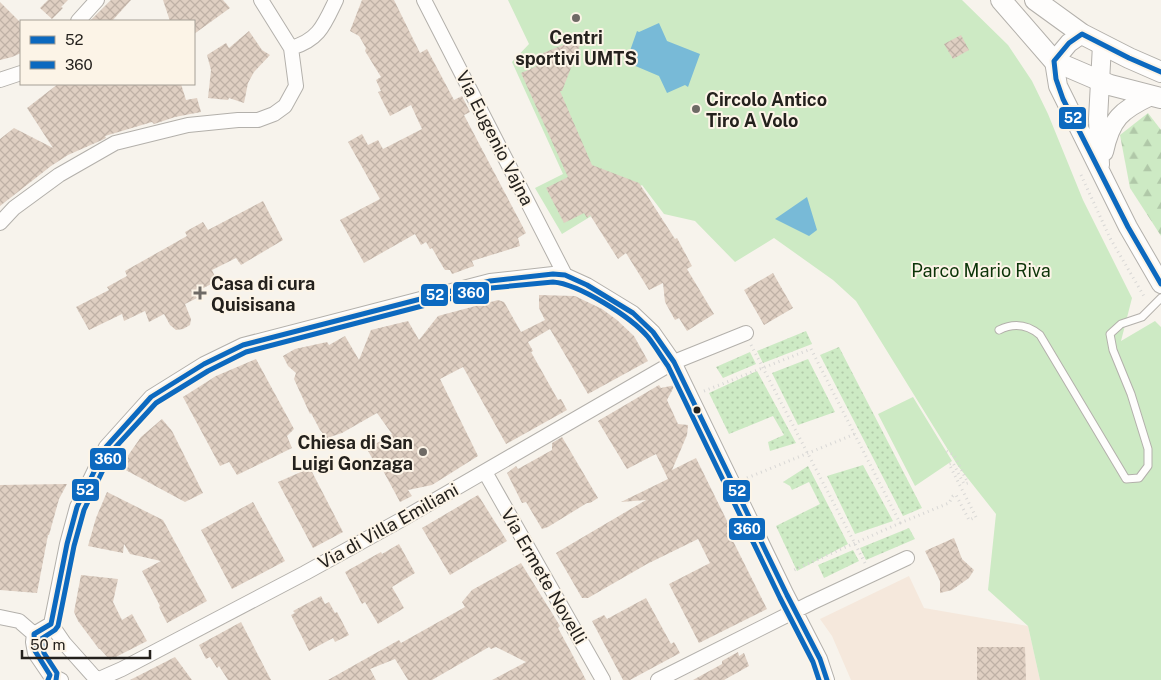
<svg xmlns="http://www.w3.org/2000/svg" width="1161" height="680" font-family="'Public Sans',sans-serif">
	<defs>
		<pattern id="grass-dots" width="8" height="8" patternUnits="userSpaceOnUse" patternTransform="scale(1.25)"><rect width="8" height="8" fill="#cdeac4"/><path d="M2 2h.1M6 6h.1" fill="none" stroke="#b0c8a8" stroke-width="1.8" stroke-linecap="round"/></pattern>
		<pattern id="forest-firs" width="22" height="20" patternUnits="userSpaceOnUse" patternTransform="scale(1.25)"><rect width="22" height="20" fill="#cdeac4"/><path d="M5 1l3.5 6h-7zM16 11l3.5 6h-7z" fill="#b0c8a8"/></pattern>
		<pattern id="building-cross-hatch" width="8" height="8" patternUnits="userSpaceOnUse" patternTransform="scale(1.25)"><rect width="8" height="8" fill="#dfcfc2"/><path d="M0 0l8 8M0 8l8-8" fill="none" stroke="#bfb1a6"/></pattern>
	</defs>
	<rect width="100%" height="100%" fill="#f7f3ec"/>
	<path fill="#f5e8dc" d="M909,576L924,608L1028,626L1040,680H851L832,636L820,619Z"/>
	<path fill="url(#grass-dots)" d="M806,331L812,344L763,363L757,351Z
		M839,347L922,508L903,516L820,355Z
		M750,352L756,364L723,378L716,367Z
		M808,359L835,412L798,425L772,373Z
		M757,371L796,443L770,451L768,442L784,435L773,416L729,434L709,393Z
		M863,465L893,521L855,534L827,476Z
		M808,466L848,544L797,571L776,526L820,504L809,482L792,490L790,486L783,482Z
		M909,528L915,539L866,560L860,548Z
		M853,550L859,561L824,578L818,565Z"/>
	<path fill="url(#forest-firs)" d="M1148,113L1161,130V236L1130,188L1120,135Z"/>
	<path fill="#cdeac4" d="M508,0H962L1008,45L1032,81L1048,114L1083,200L1132,298L1121,341L1155,321L1161,327V680H1040L1028,626L988,590L996,514L958,466L856,301L833,280L774,238L735,262L695,221L664,214L642,185L562,234L535,188L563,174L512,62L529,44Z
		M913,397L952,461L915,486L878,414Z"/>
	<path fill="#78bad7" d="M659,23L667,41L700,54L688,87L685,85L667,93L659,76L626,62L637,31L639,32Z
		M807,197L817,230L809,236L775,219Z"/>
	<path fill="url(#building-cross-hatch)" d="M48,0H68L61,7L63,8L52,19L40,8Z
		M111,0H131L112,21H90Z
		M163,0H223L230,8L194,34V21H170Z
		M362,0H394L420,53L427,49L454,100L462,96L470,112L464,115L526,233L518,238L520,246L472,261L474,266L452,274L450,270H445L443,267L432,248L430,249L426,242L421,245L415,234L364,263L340,220L380,199L348,142L362,134L368,145L378,140L383,149L422,129L411,105L390,116L378,92L381,91L376,80L381,77L365,51L366,48L359,36L350,31Z
		M0,2L21,23V53L12,57L0,60Z
		M249,31L262,50L270,55L254,72L248,83L244,103L229,98L228,100L208,98L211,70L207,55L226,43L229,48Z
		M961,35L969,50L953,59L944,44Z
		M583,37L562,91H560L592,165L639,183L675,239L677,238L692,266L687,269L714,314L687,331L679,318L675,320L665,302L663,283L649,290L626,253L618,259L590,215L587,218L584,213L564,223L546,188L568,177L521,73L546,62L543,53Z
		M58,84H181L186,100L197,98L201,112L175,117L154,124L152,122L105,136L106,138L102,140L68,155L51,166L0,206V139L14,128L53,148L27,108Z
		M263,201L283,240L241,265L236,258L212,270L217,281L194,293L197,298L185,304L191,319L190,325L183,329L176,330L170,325L164,314L149,322L145,311L124,321L122,314L89,330L76,307L109,290L107,287L127,276L125,271L187,236L185,232L203,222L208,230Z
		M773,273L793,308L764,325L744,290Z
		M539,295L575,296L602,309L617,320L634,336L648,361L588,394L550,329L528,342L533,351L531,352L558,400L561,399L567,410L506,444L463,367L440,379L478,456L432,485L408,490L412,496L400,502L380,465L377,467L367,449L392,434L377,413L342,433L327,438L320,430L311,413L310,414L294,379L296,373L288,366L283,356L295,349L327,342L329,345L345,336L359,360L371,330L408,321L419,340L438,316L498,300L504,302L521,332L545,320L539,308Z
		M256,359L294,429L287,436L292,448L237,475L229,462L220,466L183,397L216,376Z
		M659,385L661,388L675,385L667,400L678,424L688,425L687,435L672,470L696,458L730,527L727,529L767,609L699,643L669,584L710,563L698,539L647,564L588,598H582L556,553L646,500L621,502L668,479L656,454L627,469L598,421Z
		M162,419L172,431L203,493L185,502L120,467L141,437Z
		M562,437L598,498L590,503H587L548,527L542,529L526,502L522,503L507,473L516,466L518,469L552,450V443Z
		M310,468L343,532L313,548L278,482Z
		M67,484L59,499L49,535H48L37,593L0,590V485Z
		M107,492L163,520L207,601L167,623L159,607L160,606L142,571L161,561L130,554L124,544L123,553L88,546L96,518Z
		M478,495L507,541L450,575L422,528Z
		M253,502L285,561L232,589L201,530Z
		M954,538L962,559L974,570L969,578L952,590L940,593V581L925,551Z
		M399,544L415,573L392,587L404,608L378,624L365,602L362,604L345,572L381,552L382,554Z
		M521,563L560,626L558,628L586,680H492L526,662L496,647L491,649L489,647L432,680H408L395,659L370,669L376,680H328L399,640L401,643L465,607L462,602L472,590Z
		M81,575L118,579L113,602L122,620L132,614L147,641L110,660L100,649H99L78,621L74,612Z
		M321,596L325,604L329,602L335,613L337,612L349,635L335,642L333,638L309,651L291,615L295,613L293,611Z
		M646,598L671,644L674,642L680,653L630,680H623L592,621L604,615L607,619Z
		M241,622L271,680H228L219,666L217,668L210,657L206,659L199,645Z
		M977,647H1025L1026,680H977Z
		M738,652L739,656L744,653L749,666L724,680H693L722,664V661Z
		M175,657L192,680H130Z"/>
	<g fill="none" stroke-linecap="round" stroke-linejoin="round">
		<g stroke="#b3b0ab" stroke-width="9">
			<path id="service" d="M999,330C1013,323 1027,324 1040,335L1126,479L1139,478L1148,466V449L1131,394L1113,350L1110,334L1121,324L1142,317L1161,298"/>
		</g>
		<g stroke="#b3b0ab" stroke-width="16">
			<path id="minor" d="M424,0L565,275
				M78,21L97,0
				M291,48C319,40 324,25 336,0
				M0,80L21,73
				M0,223L14,208L59,175L115,143L188,125L238,120H258L274,114L285,106L296,86L291,48L261,0
				M485,472L603,680
				M0,617L19,621L34,634
				M51,624L67,544L77,507L106,447L151,397L204,364L243,345L490,281L553,274L565,275L587,285L633,313L653,332L674,362L787,595L820,659L827,680
				M51,624L34,634L33,642L35,653L50,675L61,680
				M51,624L64,643L97,680
				M97,680L122,669L305,573L399,521L674,362L746,333
				M658,680L811,603L907,558"/>
		</g>
		<g stroke="#b3b0ab" stroke-width="20">
			<path id="tertiary" d="M1082,34L1069,43L1054,61L1058,86L1128,227L1161,284
				M1104,152C1111,119 1121,110 1151,96
				M1100,165L1098,119L1102,45"/>
		</g>
		<g stroke="#b3b0ab" stroke-width="22">
			<path id="secondary" d="M1001,0L1054,61L1110,85L1161,98
				M1035,0L1082,34L1129,58L1161,72"/>
		</g>
		<path stroke="#d8d7d5" stroke-width="3" stroke-dasharray="1 4" stroke-linecap="butt" d="M1081,175L1110,238L1145,298
			M751,345L865,563
			M704,391L811,349L900,523L792,571
			M747,478L855,434
			M900,523L949,503L953,496L956,495L969,520L976,517L949,464L953,463L964,484L968,483L954,455L944,450"/>
		<use href="#service" stroke="#fefdfc" stroke-width="7"/>
		<use href="#minor" stroke="#fefdfc" stroke-width="14"/>
		<use href="#tertiary" stroke="#fefdfc" stroke-width="18"/>
		<use href="#secondary" stroke="#fefdfc" stroke-width="20"/>
		<g stroke="#fcf4e7" stroke-width="9">
			<path id="bus-1" d="M1161,72L1129,58L1082,34L1069,43L1054,61L1056,79L1063,99L1128,227L1161,284
				M48,680L50,675L35,651L34,634L51,624L67,544L77,507L106,447L151,397L204,364L243,345L490,281L553,274L565,275L587,285L633,313L653,332L674,362L787,595L820,659L827,680"/>
		</g>
		<g stroke="#fcf4e7" stroke-width="9">
			<path id="bus-2" d="M56,680L57,673L44,653L41,639L55,630L58,626L74,546L84,510L112,451L156,403L208,371L246,352L491,288L553,282C579,284 631,317 648,337C655,346 661,356 668,366L780,598L813,662L819,680"/>
		</g>
		<use href="#bus-1" stroke="#0c69bf" stroke-width="5"/>
		<use href="#bus-2" stroke="#0c69bf" stroke-width="5"/>
	</g>
	<g fill="#6e6a65" stroke="#fcf4e7" stroke-width="2">
		<circle cx="576" cy="18" r="5"/>
		<circle cx="696" cy="109" r="5"/>
		<path d="M197.5 285.5h5v5h5v5h-5v5h-5v-5h-5v-5h5z"/>
		<circle cx="423" cy="452" r="5"/>
	</g>
	<circle fill="#24211d" stroke="#fcf4e7" stroke-width="2" cx="697" cy="410" r="4.5"/>
	<g text-anchor="middle" dominant-baseline="central" stroke-width="4" stroke-linejoin="round" paint-order="stroke">
		<g font-size="18" font-weight="bold" fill="#24211d" stroke="#fcf4e7" text-anchor="start">
			<text x="576" y="37" text-anchor="middle">Centri<tspan x="576" dy="21">sportivi UMTS</tspan></text>
			<text x="706" y="99">Circolo Antico<tspan x="706" dy="21">Tiro A Volo</tspan></text>
			<text x="211" y="283">Casa di cura<tspan x="211" dy="21">Quisisana</tspan></text>
			<text x="413" y="442" text-anchor="end">Chiesa di San<tspan x="413" dy="21">Luigi Gonzaga</tspan></text>
		</g>
		<g font-size="18" fill="#24211d" stroke="#fcf4e7">
			<text transform="translate(495 138) rotate(63)">Via Eugenio Vajna</text>
			<text transform="translate(388 526) rotate(-29)">Via di Villa Emiliani</text>
			<text transform="translate(544 576) rotate(60)">Via Ermete Novelli</text>
		</g>
		<g font-size="18" fill="#0c3408" stroke="#fcf4e7">
			<text x="981" y="270">Parco Mario Riva</text>
		</g>
	</g>
	<g stroke="#fcf4e7" stroke-width="2">
		<rect x="1058" y="106" width="29" height="24" rx="5" fill="#0c69bf"/>
		<rect x="452" y="281" width="38" height="24" rx="5" fill="#0c69bf"/>
		<rect x="420" y="283" width="29" height="24" rx="5" fill="#0c69bf"/>
		<rect x="89" y="447" width="38" height="24" rx="5" fill="#0c69bf"/>
		<rect x="71" y="478" width="29" height="24" rx="5" fill="#0c69bf"/>
		<rect x="722" y="479" width="29" height="24" rx="5" fill="#0c69bf"/>
		<rect x="728" y="517" width="38" height="24" rx="5" fill="#0c69bf"/>
	</g>
	<g font-size="14" text-anchor="middle" font-weight="bold" fill="#fff">
		<text x="1073" y="123">52</text>
		<text x="471" y="298">360</text>
		<text x="435" y="300">52</text>
		<text x="108" y="464">360</text>
		<text x="85" y="495">52</text>
		<text x="737" y="496">52</text>
		<text x="747" y="534">360</text>
	</g>
	<rect x="20" y="20" width="175" height="65" fill="#fcf4e7" stroke="#a6a096"/>
	<rect x="30" y="36" width="25" height="8" fill="#0c69bf" stroke="#a6a096"/>
	<text x="65" y="45" font-size="15" fill="#24211d">52</text>
	<rect x="30" y="61" width="25" height="8" fill="#0c69bf" stroke="#a6a096"/>
	<text x="65" y="70" font-size="15" fill="#24211d">360</text>
	<path d="M22 650v8h128v-8" fill="none" stroke="#24211d" stroke-width="2.5"/>
	<text x="30" y="650" font-size="15" fill="#24211d" stroke="#fcf4e7" stroke-width="4" paint-order="stroke">50 m</text>
</svg>
